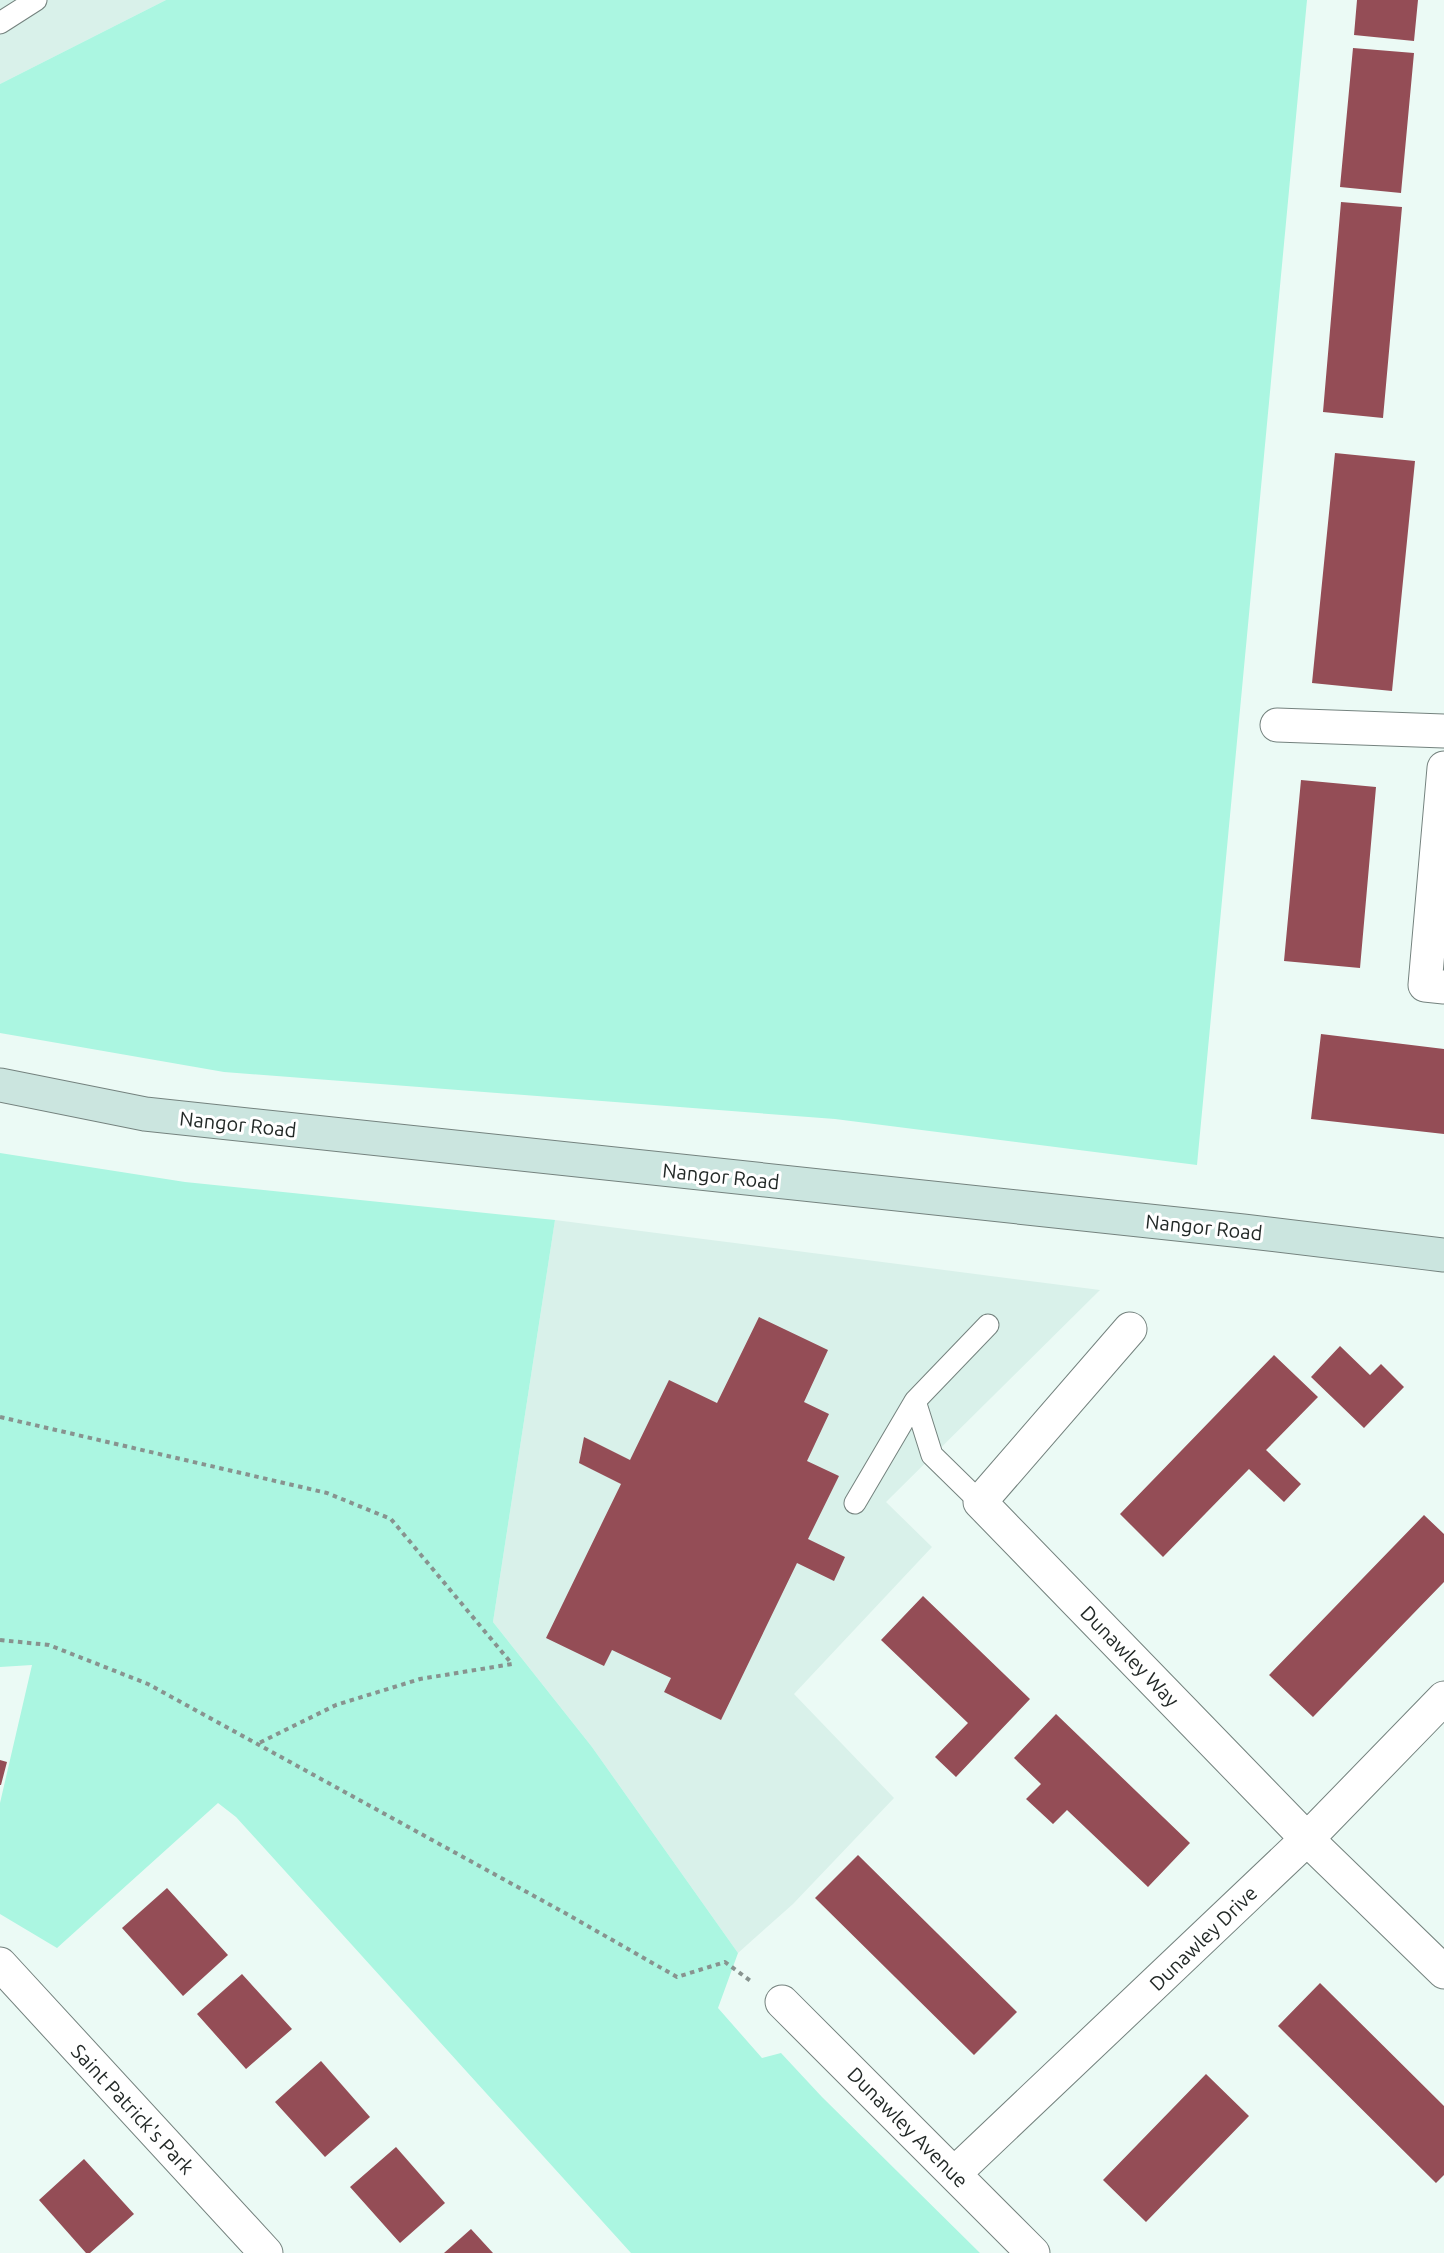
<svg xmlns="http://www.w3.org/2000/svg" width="1444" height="2253" font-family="Ubuntu,sans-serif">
	<rect width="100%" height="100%" fill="#ebfaf5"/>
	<path fill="#d9f1ea" d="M0,0H166L0,84Z
		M555,1220L1100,1290L886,1502L932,1547L794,1694L894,1798L793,1904L738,1953L592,1747L493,1622Z"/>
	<path fill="#abf6e1" d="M166,0H1307L1197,1165L835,1119L224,1072L0,1033V84Z
		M0,1153L185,1182L555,1220L493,1622L592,1747L738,1953L718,2008L762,2058L781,2053L822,2097L980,2253H631L236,1817L218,1803L57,1948L0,1914V1803L32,1665L0,1667Z"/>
	<path fill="#944d56" d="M1357,0H1418L1414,41L1354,35Z
		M1353,48L1414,53L1401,193L1340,187Z
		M1341,202L1402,207L1383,418L1323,412Z
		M1335,453L1415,461L1392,691L1312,683Z
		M1301,780L1376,787L1360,968L1284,961Z
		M1321,1034L1444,1049V1134L1311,1119Z
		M759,1317L828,1350L804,1402L829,1414L807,1461L839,1476L808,1539L845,1557L834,1581L797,1563L721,1720L664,1692L671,1678L612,1650L604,1666L546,1638L621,1484L579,1463L584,1437L630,1460L669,1380L717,1403Z
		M1340,1346L1370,1375L1381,1364L1404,1387L1364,1428L1311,1377Z
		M1274,1355L1318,1397L1266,1450L1301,1484L1284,1502L1249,1469L1163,1557L1120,1514Z
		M1424,1515L1444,1534V1582L1313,1717L1269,1675Z
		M923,1596L1030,1699L956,1777L935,1757L968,1723L881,1640Z
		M1056,1714L1190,1843L1148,1887L1067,1810L1053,1824L1026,1799L1041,1784L1014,1758Z
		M0,1760L7,1762L1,1785H0Z
		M858,1855L1017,2012L974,2055L815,1898Z
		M167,1888L228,1955L183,1996L122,1928Z
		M242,1974L292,2029L246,2069L197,2014Z
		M1320,1983L1444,2106V2175L1436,2183L1278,2026Z
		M321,2061L370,2117L325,2157L275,2102Z
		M1206,2074L1249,2116L1146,2222L1103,2180Z
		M396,2147L445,2203L400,2243L350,2187Z
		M84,2159L134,2214L90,2253H86L39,2200Z
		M471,2229L493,2253H444Z"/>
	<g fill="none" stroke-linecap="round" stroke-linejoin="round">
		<g stroke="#74827e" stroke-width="23">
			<path id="service" d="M0,23L36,0
				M980,1502L932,1455L915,1401L988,1325
				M855,1503L915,1401"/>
		</g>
		<g stroke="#74827e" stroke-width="35">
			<path id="minor" d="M1277,725L1444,731
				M1444,768L1425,985L1444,987
				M1130,1329L980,1502L1307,1839L1444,1972
				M0,1964L266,2253
				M782,2002L1033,2253
				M955,2173L1307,1839L1444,1698"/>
		</g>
		<g stroke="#74827e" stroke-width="35">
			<path id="secondary" d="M0,1085L145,1114L1243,1231L1444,1255"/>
		</g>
		<path stroke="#88938f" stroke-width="4" stroke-dasharray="4.5 4.5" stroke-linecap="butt" d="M0,1417L327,1493L391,1519L512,1664L420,1679L336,1705L257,1744
			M0,1640L49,1645L148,1684L565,1913L677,1977L725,1962L752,1982"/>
		<use href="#service" stroke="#fff" stroke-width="21"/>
		<use href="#minor" stroke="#fff" stroke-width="33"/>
		<use href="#secondary" stroke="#cbe5df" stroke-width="33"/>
	</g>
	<g text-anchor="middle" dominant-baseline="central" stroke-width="6" stroke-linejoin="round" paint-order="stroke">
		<g font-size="20" fill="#232927" stroke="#fff">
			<text transform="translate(238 1124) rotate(6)">Nangor Road</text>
			<text transform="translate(721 1176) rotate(6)">Nangor Road</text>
			<text transform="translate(1204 1227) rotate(6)">Nangor Road</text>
			<text transform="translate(1130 1656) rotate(46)">Dunawley Way</text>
			<text transform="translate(1203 1938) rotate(-44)">Dunawley Drive</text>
			<text transform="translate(133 2109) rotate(47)">Saint Patrick's Park</text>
			<text transform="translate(908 2127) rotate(45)">Dunawley Avenue</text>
		</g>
	</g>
</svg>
